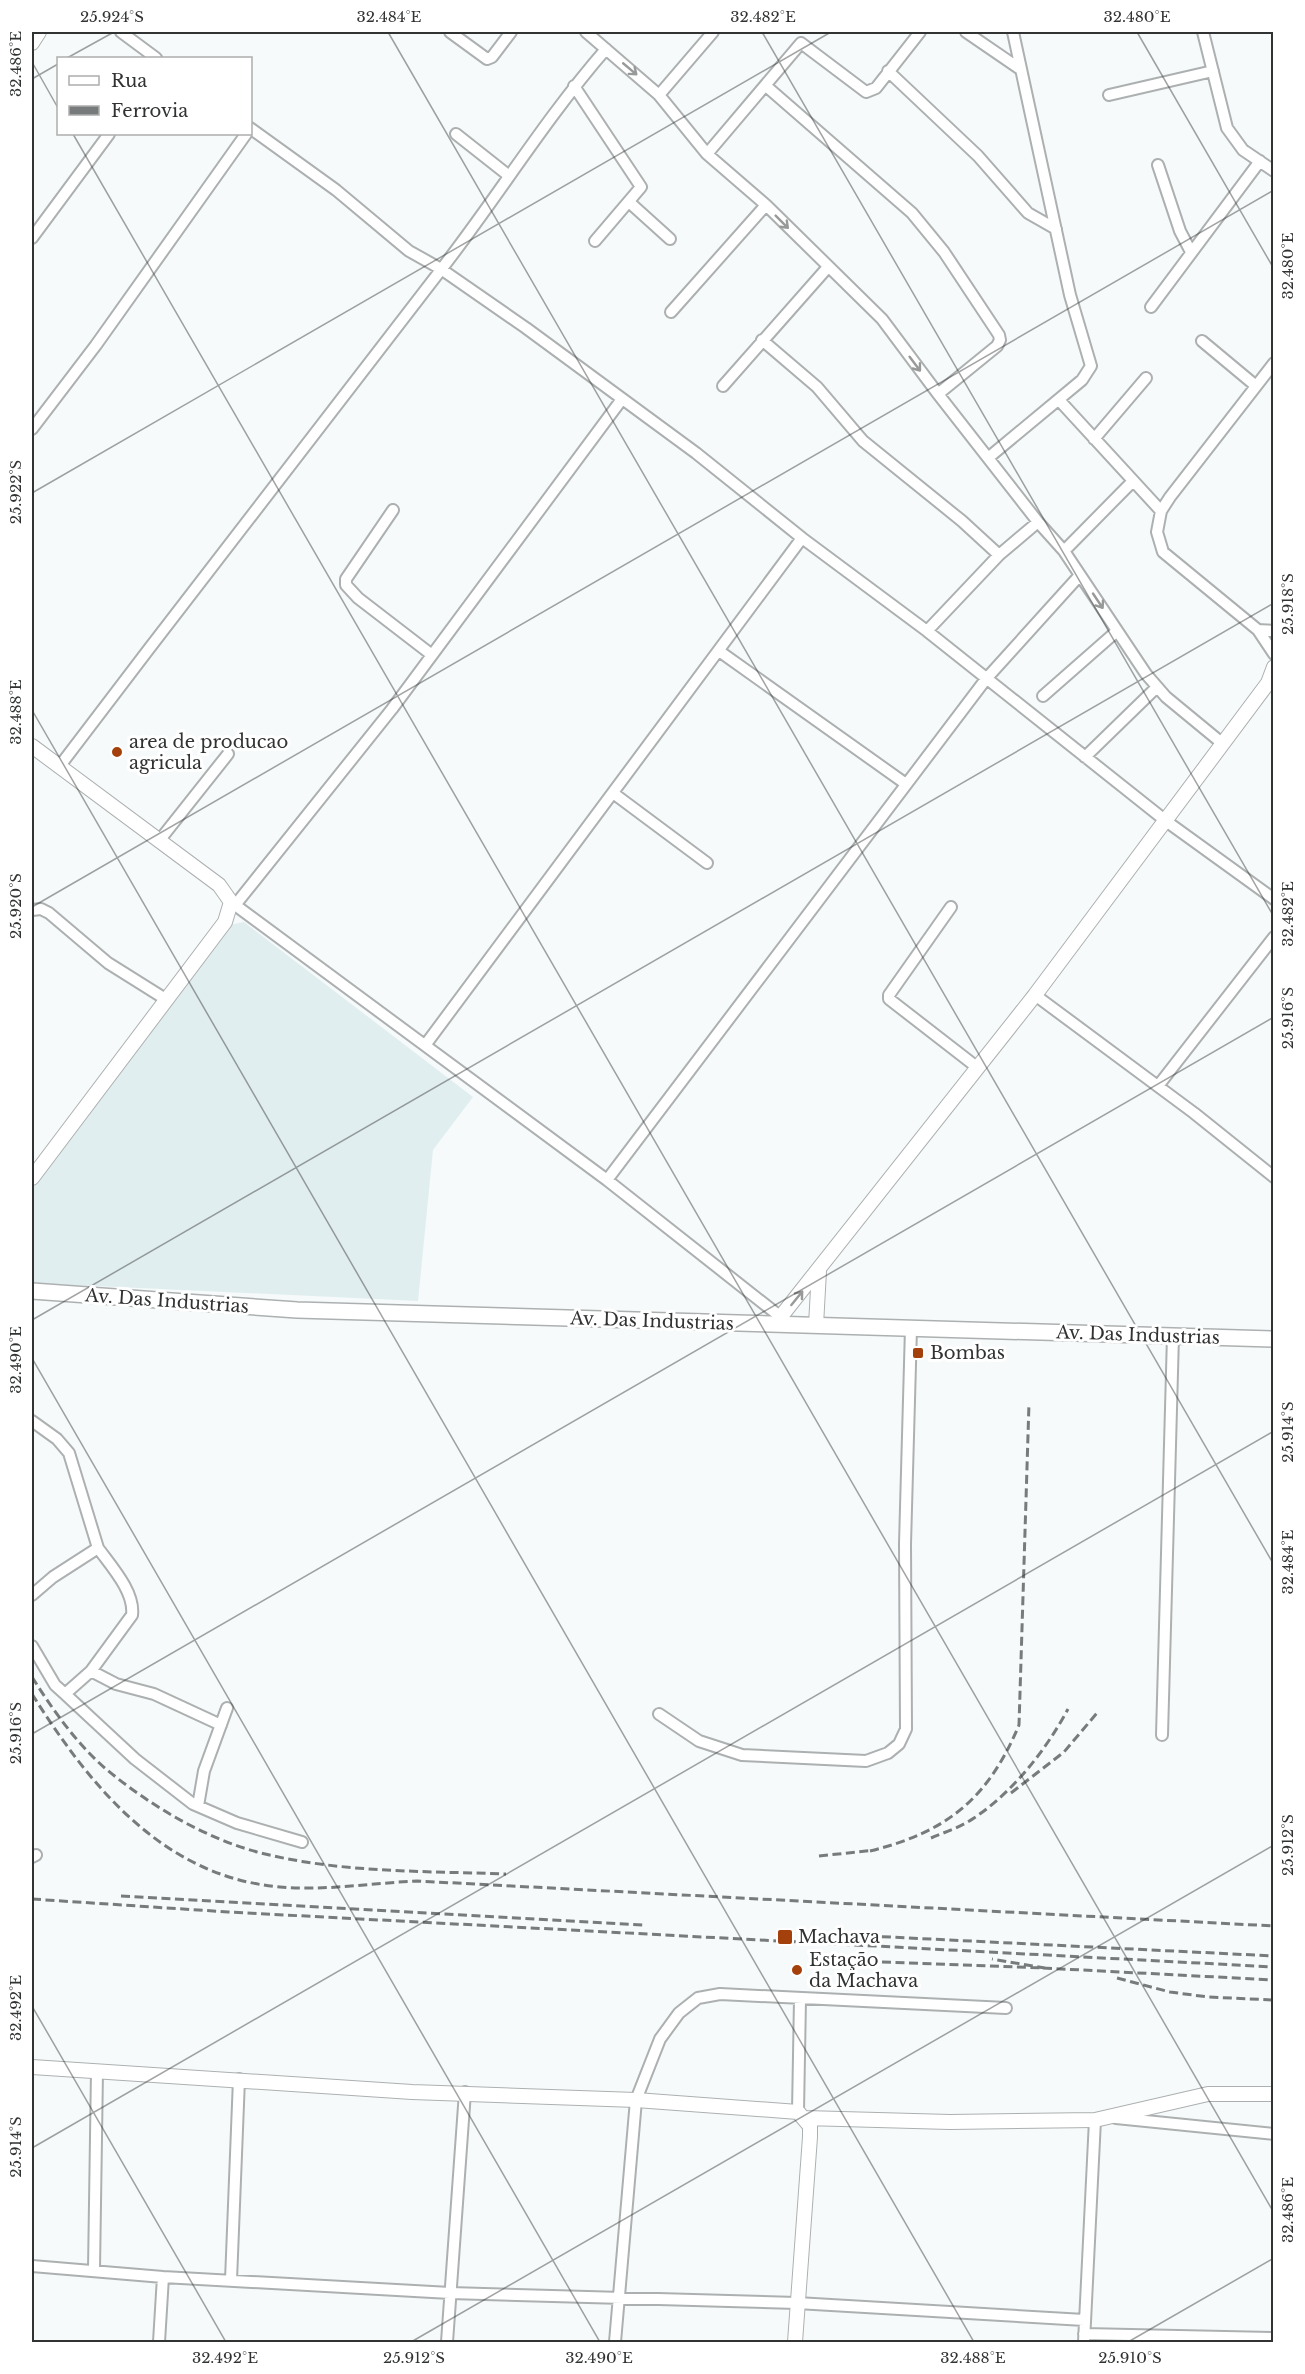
<svg xmlns="http://www.w3.org/2000/svg" width="1305" height="2374" font-family="'Libre Baskerville',serif">
	<rect width="100%" height="100%" fill="#f6fafa"/>
	<path fill="#e1eeef" d="M244,922L473,1097L433,1150L418,1301L32,1283V1185L229,925Z"/>
	<g fill="none" stroke-linecap="round" stroke-linejoin="round">
		<g stroke="#adb0b1" stroke-width="14">
			<path id="minor" d="M121,32L156,58
				M450,32L487,59L492,57L511,32
				M586,32L659,95L707,154L766,205L882,319L938,394L1038,522L1064,551L1146,674L1166,697L1223,744
				M966,32L1020,69
				M1203,32L1227,128L1243,150L1274,171
				M888,71L978,156L1028,213L1056,229
				M574,86L641,187L595,241
				M766,86L912,213L944,252L999,335L1000,340L997,346L938,394
				M659,95L713,32
				M1109,95L1213,71
				M250,128L336,190L409,251L441,269L526,328L696,453L802,538L927,631L1166,821L1274,899
				M456,134L508,175
				M707,154L801,43L866,92L876,88L920,32
				M1158,165L1180,231L1191,252
				M629,202L670,239
				M32,238L109,134
				M1151,307L1260,161
				M671,312L766,205
				M762,340L817,387L863,441L962,521L999,555
				M1202,341L1256,386
				M1274,363L1170,497L1161,511L1157,532L1163,552L1258,630L1274,654
				M723,386L828,267
				M1059,400L1161,511
				M32,429L96,345L246,134
				M1094,439L1146,378
				M988,458L1082,380L1091,366L1070,295L1013,32
				M393,510L346,579V585L358,598L432,655
				M1064,551L1133,481
				M1258,630L1274,631
				M927,631L999,555L1038,522
				M719,651L906,784
				M1043,696L1117,631
				M1085,757L1157,687
				M59,767C185,601 312,436 440,271C497,198 545,119 606,49
				M613,793L707,863
				M159,841L228,754
				M231,902L607,1180L782,1318
				M236,904L392,709L622,399
				M951,907L889,995V999L978,1068
				M32,910L41,909L49,913L108,963L167,1000
				M1035,995L1194,1113L1274,1177
				M426,1044L802,538
				M1158,1086L1274,937
				M607,1180L986,679L1080,575
				M32,1421L57,1439L69,1453L98,1548L53,1577L32,1595
				M32,1646L55,1685L65,1694L91,1671L132,1615C135,1592 111,1566 98,1548
				M91,1671L116,1684L154,1694L221,1725
				M65,1694L135,1759L193,1804L237,1823L302,1842
				M659,1714L699,1741L742,1755L866,1761L888,1753L899,1744L906,1729L905,1544L911,1328
				M1162,1735L1173,1336
				M198,1806L204,1771L227,1708
				M32,1857L36,1855
				M798,2112L800,1999
				M1116,2118L1274,2134
				M32,2266L163,2277L450,2293L797,2303L1084,2320
				M94,2269L97,2071
				M231,2280L239,2079
				M1084,2334L1274,2338
				M159,2342L163,2277
				M447,2342L465,2092
				M615,2342L636,2100L660,2039L679,2013L698,1998L720,1994L1006,2008
				M1084,2342L1095,2120"/>
		</g>
		<g stroke="#adb0b1" stroke-width="16">
			<path id="tertiary" d="M32,43L39,32
				M32,746L219,885L231,902L225,922L32,1178
				M775,1324L1035,995L1268,683L1274,667
				M816,1325L819,1271
				M32,2067L412,2092L636,2100L798,2112L810,2126V2137L795,2342
				M805,2118L950,2122L1095,2120L1208,2094H1274"/>
		</g>
		<g stroke="#adb0b1" stroke-width="18">
			<path id="secondary" d="M32,1291L297,1310L1274,1339"/>
		</g>
		<use href="#minor" stroke="#fff" stroke-width="10"/>
		<use href="#tertiary" stroke="#fff" stroke-width="14"/>
		<use href="#secondary" stroke="#fff" stroke-width="15"/>
		<path stroke="#787b7b" stroke-width="3" stroke-dasharray="9 4.5" stroke-linecap="butt" d="M32,1677C53,1710 76,1743 106,1769C149,1805 206,1839 261,1853C341,1873 425,1871 506,1874
			M32,1694C90,1786 163,1877 280,1887C325,1891 372,1883 417,1881L1274,1926
			M1011,1793L1064,1752L1097,1713
			M931,1838C945,1832 961,1827 974,1818C1013,1792 1046,1750 1068,1709
			M870,1851C947,1832 988,1799 1019,1725L1029,1403
			M819,1856L876,1850
			M121,1896L643,1925
			M32,1899L228,1912L1274,1967
			M828,1934L1274,1956
			M882,1962L1045,1968L992,1959
			M1043,1968L1274,1980
			M1117,1978L1170,1992L1208,1997L1274,2000"/>
	</g>
	<defs><path id="oneway-shaft" d="M-6 0H5M1.5-3L5.5 0L1.5 3" fill="none" stroke-width="1.6" stroke-linecap="round" stroke-linejoin="round" transform="scale(1.5)"/></defs>
	<g stroke="#989999">
		<use href="#oneway-shaft" transform="translate(630 69) rotate(40)"/>
		<use href="#oneway-shaft" transform="translate(782 222) rotate(45)"/>
		<use href="#oneway-shaft" transform="translate(915 364) rotate(53)"/>
		<use href="#oneway-shaft" transform="translate(1098 601) rotate(56)"/>
		<use href="#oneway-shaft" transform="translate(797 1298) rotate(-51)"/>
	</g>
	<path fill="none" stroke="#313333" stroke-width="1.5" stroke-opacity="0.45" d="M388,32L1274,1565M762,32L1274,917M1137,32L1274,269M67,58L114,32M32,62L58,108M32,79L58,64M73,134L1274,2213M32,493L831,32M32,710L974,2342M32,907L1274,190M32,1320L1274,603M32,1358L600,2342M32,1734L1274,1017M32,2006L226,2342M32,2148L1274,1431M411,2342L1274,1845M1128,2342L1274,2258"/>
	<g fill="#a4400b" stroke="#fff" stroke-width="2">
		<circle cx="117" cy="752" r="6"/>
		<rect x="912" y="1347" width="12" height="12" rx="3"/>
		<rect x="777" y="1929" width="16" height="16" rx="3"/>
		<circle cx="797" cy="1970" r="6"/>
	</g>
	<g text-anchor="middle" dominant-baseline="central" stroke-width="6" stroke-linejoin="round" paint-order="stroke">
		<g font-size="18" fill="#313333" stroke="#fff" text-anchor="start">
			<text x="129" y="742">area de producao<tspan x="129" dy="21">agricula</tspan></text>
			<text x="930" y="1353">Bombas</text>
			<text x="798" y="1937">Machava</text>
			<text x="809" y="1960">Estação<tspan x="809" dy="21">da Machava</tspan></text>
		</g>
		<g font-size="18" fill="#313333" stroke="#fff">
			<text transform="translate(167 1301) rotate(4)">Av. Das Industrias</text>
			<text transform="translate(652 1321) rotate(2)">Av. Das Industrias</text>
			<text transform="translate(1138 1335) rotate(2)">Av. Das Industrias</text>
		</g>
	</g>
	<rect width="1305" height="2374" fill="none" stroke="#ffffff" stroke-width="66"/>
	<rect x="57" y="57" width="195" height="78" fill="#ffffff" stroke="#adadad" stroke-width="1.5"/>
	<rect x="69" y="76" width="30" height="9" fill="#ffffff" stroke="#adadad" stroke-width="1.5"/>
	<text x="111" y="87" font-size="18" fill="#313333">Rua</text>
	<rect x="69" y="106" width="30" height="9" fill="#787b7b" stroke="#adadad" stroke-width="1.5"/>
	<text x="111" y="117" font-size="18" fill="#313333">Ferrovia</text>
	<rect x="33" y="33" width="1239" height="2308" fill="none" stroke="#313333" stroke-width="2"/>
	<g font-size="15" text-anchor="middle" fill="#313333">
		<text x="112" y="22">25.924°S</text>
		<text x="389" y="22">32.484°E</text>
		<text x="763" y="22">32.482°E</text>
		<text x="1137" y="22">32.480°E</text>
		<text transform="translate(16 64) rotate(-90)" y="5">32.486°E</text>
		<text transform="translate(1288 266) rotate(-90)" y="5">32.480°E</text>
		<text transform="translate(16 492) rotate(-90)" y="5">25.922°S</text>
		<text transform="translate(1288 604) rotate(-90)" y="5">25.918°S</text>
		<text transform="translate(16 712) rotate(-90)" y="5">32.488°E</text>
		<text transform="translate(16 906) rotate(-90)" y="5">25.920°S</text>
		<text transform="translate(1288 914) rotate(-90)" y="5">32.482°E</text>
		<text transform="translate(1288 1018) rotate(-90)" y="5">25.916°S</text>
		<text transform="translate(16 1360) rotate(-90)" y="5">32.490°E</text>
		<text transform="translate(1288 1432) rotate(-90)" y="5">25.914°S</text>
		<text transform="translate(1288 1562) rotate(-90)" y="5">32.484°E</text>
		<text transform="translate(16 1733) rotate(-90)" y="5">25.916°S</text>
		<text transform="translate(1288 1845) rotate(-90)" y="5">25.912°S</text>
		<text transform="translate(16 2008) rotate(-90)" y="5">32.492°E</text>
		<text transform="translate(16 2147) rotate(-90)" y="5">25.914°S</text>
		<text transform="translate(1288 2210) rotate(-90)" y="5">32.486°E</text>
		<text x="225" y="2363">32.492°E</text>
		<text x="414" y="2363">25.912°S</text>
		<text x="599" y="2363">32.490°E</text>
		<text x="973" y="2363">32.488°E</text>
		<text x="1130" y="2363">25.910°S</text>
	</g>
</svg>
